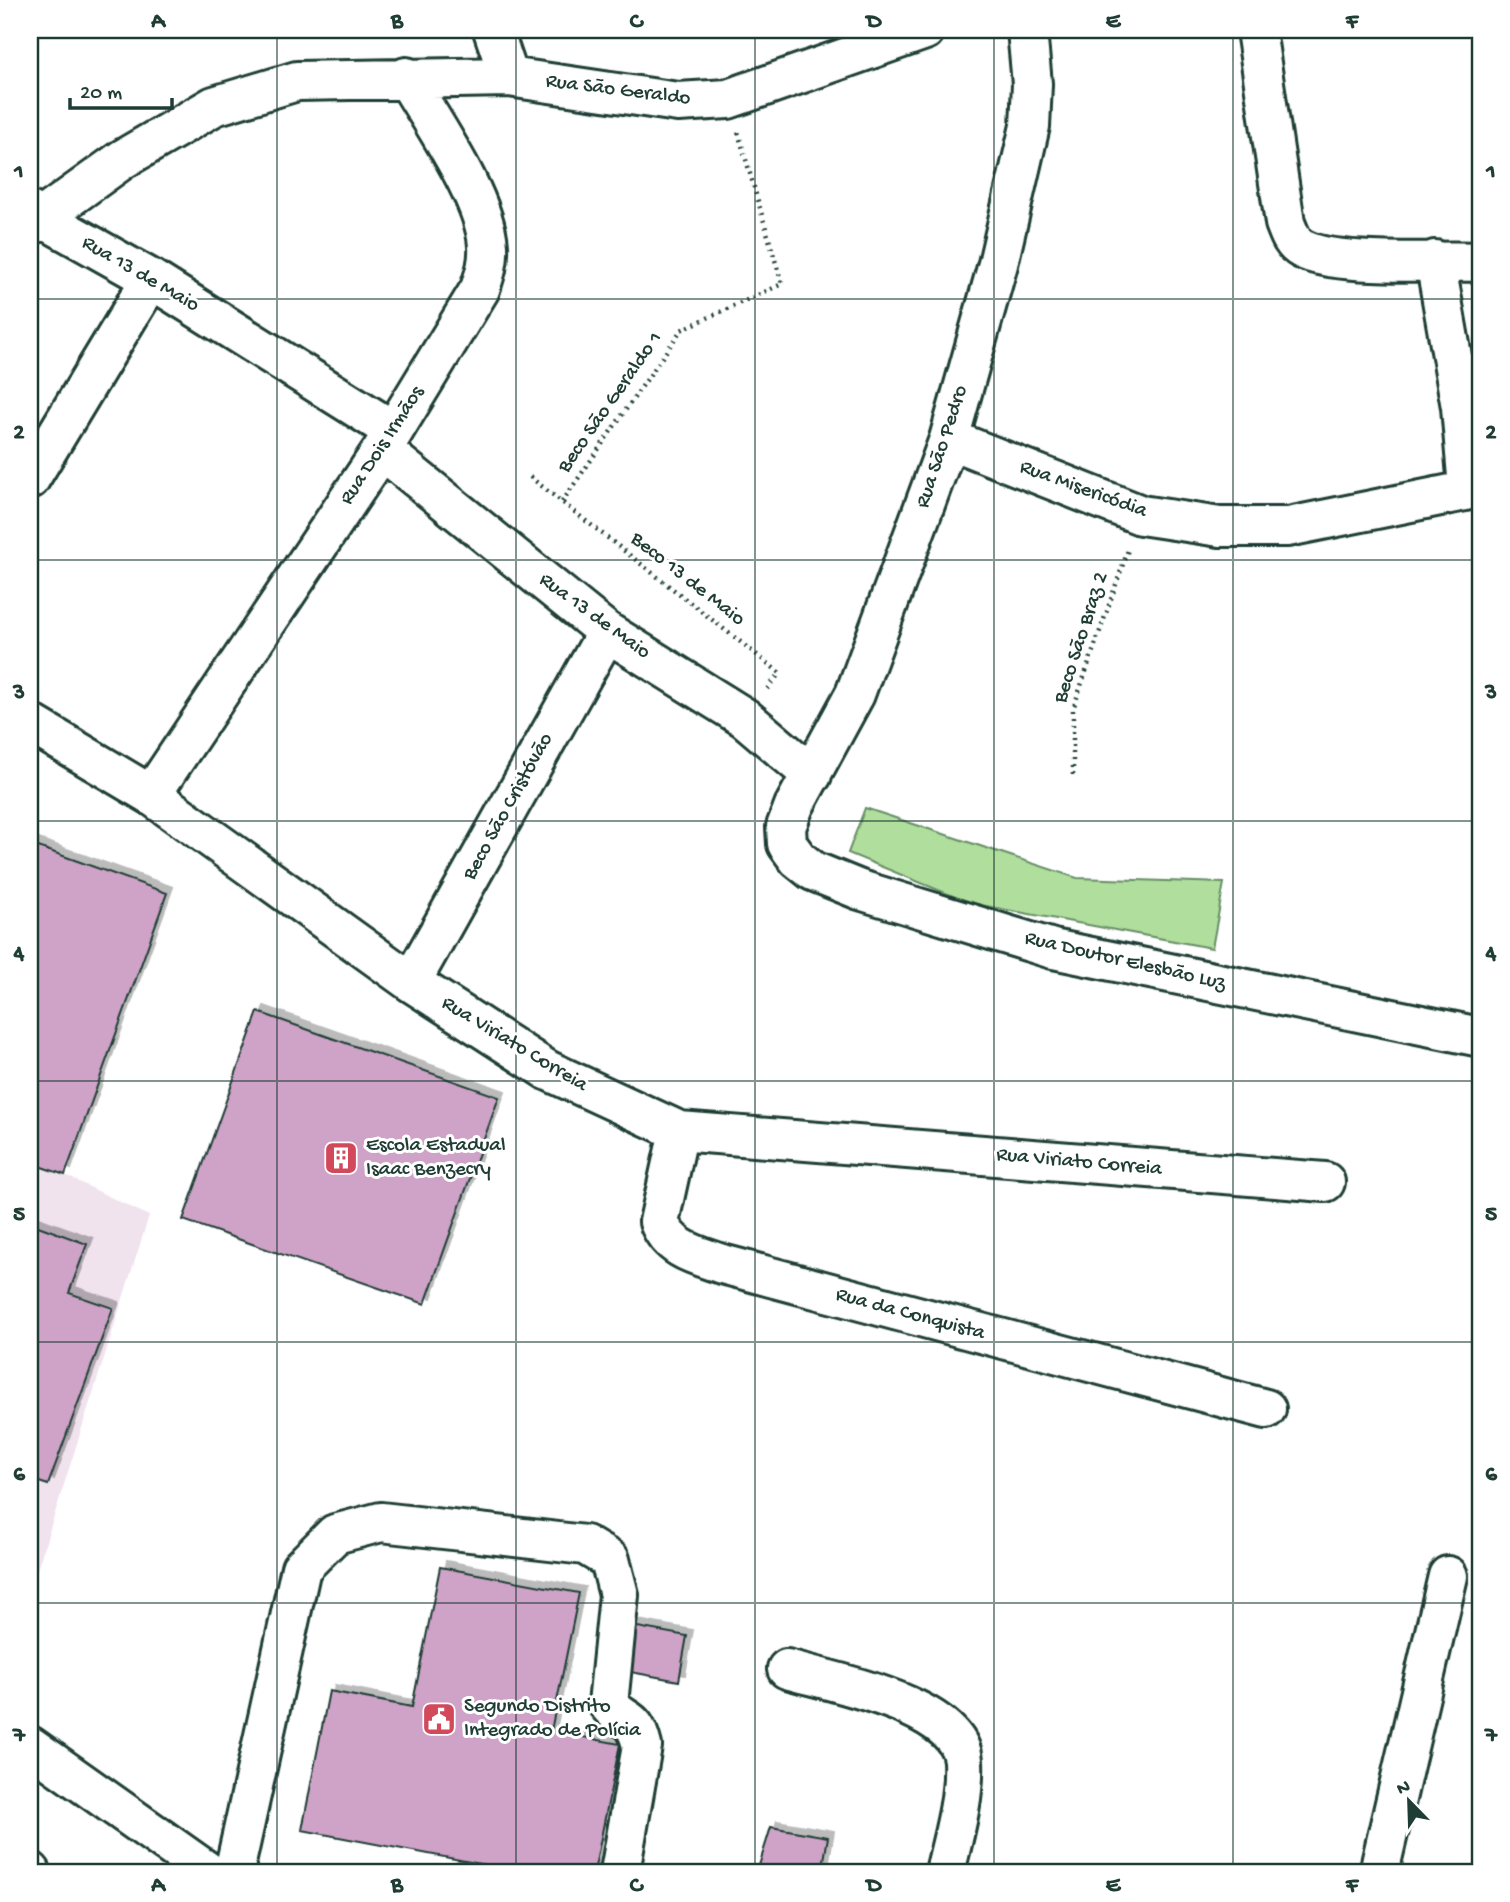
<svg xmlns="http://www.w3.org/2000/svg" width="1510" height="1902" font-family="'Gochi Hand',sans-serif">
	<defs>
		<filter id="shadow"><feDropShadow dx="6" dy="-6" stdDeviation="0" flood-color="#0004"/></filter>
	</defs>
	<rect width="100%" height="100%" fill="#fff"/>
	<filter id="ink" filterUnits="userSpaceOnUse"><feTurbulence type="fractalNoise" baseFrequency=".0143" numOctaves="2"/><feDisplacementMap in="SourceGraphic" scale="14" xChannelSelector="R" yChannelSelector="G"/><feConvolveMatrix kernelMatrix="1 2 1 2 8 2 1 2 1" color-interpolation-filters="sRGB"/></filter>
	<g filter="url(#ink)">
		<path fill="#f0e3ee" d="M30,1163L65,1175L149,1216L30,1592Z"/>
		<path fill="#b0de9d" stroke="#688e68" stroke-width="2" d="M865,808L1077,878L1224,883L1212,948L970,903L848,853Z"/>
		<path fill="#cea3c7" stroke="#1f3d34" stroke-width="2" filter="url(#shadow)" d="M30,844L167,893L65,1175L30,1163Z
			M258,1012L499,1097L425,1304L183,1220Z
			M30,1223L87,1244L69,1293L113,1308L48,1485L30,1479Z
			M440,1567L579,1593L551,1731L620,1744L594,1872H523L302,1830L329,1691L412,1707Z
			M632,1626L687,1636L679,1681L620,1670Z
			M771,1827L828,1837L822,1872H757Z"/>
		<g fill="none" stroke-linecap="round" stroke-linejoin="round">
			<g stroke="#1f3d34" stroke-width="44">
				<path id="minor" d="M493,30L509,77
					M1027,30L1032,84L1030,126L998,264L949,439L855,694L794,806L786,827L787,844L798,859L813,871L860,890L1053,949L1480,1037
					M1256,30L1285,223C1289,233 1292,244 1302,249C1335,267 1439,260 1480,262
					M30,211L151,279L392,430
					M30,226L123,159L214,106L297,81L509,77L678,102L728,99L925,30
					M1435,260L1461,407L1468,488
					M949,439L1141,515L1220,527H1288L1480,488
					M382,450L607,632L745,718L812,775
					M30,479L151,279
					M30,723L151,795L411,982L547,1070L679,1131L1325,1182
					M151,795L382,450L480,289C485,274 489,262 488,246C485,196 431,121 406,77
					M411,982L607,632
					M679,1131L659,1222C670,1250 696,1255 722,1264L1266,1409
					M787,1669C831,1682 960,1705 963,1761C965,1797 953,1838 945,1872
					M30,1746L208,1872
					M30,1871L31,1872
					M234,1872L301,1568L335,1534L381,1522L585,1545L610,1560L619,1595L608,1704C625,1725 634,1713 642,1746L620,1872
					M1379,1872L1448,1576"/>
			</g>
			<path stroke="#1f3d34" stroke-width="4.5" stroke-dasharray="2 5" stroke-linecap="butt" d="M530,477L780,673L767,689
				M562,502L681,330L782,284L738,132
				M1073,775V709L1129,547"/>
			<use href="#minor" stroke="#fff" stroke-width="38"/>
		</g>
	</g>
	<path fill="none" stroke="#1f3d34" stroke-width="2" stroke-opacity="0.55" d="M277,30V1872M516,30V1872M755,30V1872M994,30V1872M1233,30V1872M30,299H1480M30,560H1480M30,821H1480M30,1081H1480M30,1342H1480M30,1603H1480"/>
	<defs>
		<g id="building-square" transform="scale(1.75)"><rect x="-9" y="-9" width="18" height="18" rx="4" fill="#d1495b" stroke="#fff"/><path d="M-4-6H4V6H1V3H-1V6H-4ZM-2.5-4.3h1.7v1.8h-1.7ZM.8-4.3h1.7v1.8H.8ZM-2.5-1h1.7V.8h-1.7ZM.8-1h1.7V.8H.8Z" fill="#fff"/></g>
		<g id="civic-square" transform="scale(1.75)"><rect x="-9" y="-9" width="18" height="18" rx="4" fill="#d1495b" stroke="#fff"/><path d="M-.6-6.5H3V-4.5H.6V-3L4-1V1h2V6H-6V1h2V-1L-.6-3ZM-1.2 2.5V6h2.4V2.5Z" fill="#fff"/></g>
	</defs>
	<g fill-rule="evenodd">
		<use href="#building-square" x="341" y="1158"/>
		<use href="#civic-square" x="439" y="1719"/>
	</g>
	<g text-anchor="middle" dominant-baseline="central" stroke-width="6" stroke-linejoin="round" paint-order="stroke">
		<g font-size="21" fill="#1f3d34" stroke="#fff">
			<text transform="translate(618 91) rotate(7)">Rua São Geraldo</text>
			<text transform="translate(140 275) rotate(30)">Rua 13 de Maio</text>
			<text transform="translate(611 403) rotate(-55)">Beco São Geraldo 1</text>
			<text transform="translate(383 446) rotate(-57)">Rua Dois Irmãos</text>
			<text transform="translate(943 447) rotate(-72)">Rua São Pedro</text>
			<text transform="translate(1083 490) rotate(20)">Rua Misericódia</text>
			<text transform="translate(687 580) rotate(38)">Beco 13 de Maio</text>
			<text transform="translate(594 617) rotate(36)">Rua 13 de Maio</text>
			<text transform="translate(1082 638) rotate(-72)">Beco São Braz 2</text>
			<text transform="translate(509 807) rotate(-61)">Beco São Cristóvão</text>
			<text transform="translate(1125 962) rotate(13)">Rua Doutor Elesbão Luz</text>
			<text transform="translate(514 1045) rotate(31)">Rua Viriato Correia</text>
			<text transform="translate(1079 1163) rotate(5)">Rua Viriato Correia</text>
			<text transform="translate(910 1315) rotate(15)">Rua da Conquista</text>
		</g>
		<g font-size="21" fill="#1f3d34" stroke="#fff" text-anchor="start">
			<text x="366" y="1146">Escola Estadual<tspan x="366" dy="24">Isaac Benzecry</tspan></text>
			<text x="464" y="1707">Segundo Distrito<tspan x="464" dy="24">Integrado de Polícia</tspan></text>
		</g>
	</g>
	<rect width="1510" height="1902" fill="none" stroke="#fff" stroke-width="77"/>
	<g transform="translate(1409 1801) rotate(337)" stroke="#ffffff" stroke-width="5" paint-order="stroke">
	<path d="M0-5L12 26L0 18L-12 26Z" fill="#1f3d34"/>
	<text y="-10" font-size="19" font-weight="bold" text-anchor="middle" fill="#1f3d34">N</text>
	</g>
	<path d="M70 98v10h102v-10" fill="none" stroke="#1f3d34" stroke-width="3.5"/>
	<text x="80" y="98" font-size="21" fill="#1f3d34" stroke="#ffffff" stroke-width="5" paint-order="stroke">20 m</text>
	<rect x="38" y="38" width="1434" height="1826" fill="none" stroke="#1f3d34" stroke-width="2.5"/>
	<g font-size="23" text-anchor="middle" font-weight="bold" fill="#1f3d34">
		<text x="158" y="27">A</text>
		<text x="397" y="27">B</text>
		<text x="636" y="27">C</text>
		<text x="874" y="27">D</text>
		<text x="1113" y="27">E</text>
		<text x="1352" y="27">F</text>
		<text x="19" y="177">1</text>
		<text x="1491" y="177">1</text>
		<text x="19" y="438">2</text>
		<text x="1491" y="438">2</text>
		<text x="19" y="698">3</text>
		<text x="1491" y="698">3</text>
		<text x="19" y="959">4</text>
		<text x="1491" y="959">4</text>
		<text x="19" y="1220">5</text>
		<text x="1491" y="1220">5</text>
		<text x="19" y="1480">6</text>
		<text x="1491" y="1480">6</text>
		<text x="19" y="1741">7</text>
		<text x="1491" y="1741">7</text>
		<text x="158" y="1891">A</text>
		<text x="397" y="1891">B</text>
		<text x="636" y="1891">C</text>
		<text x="874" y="1891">D</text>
		<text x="1113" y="1891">E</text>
		<text x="1352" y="1891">F</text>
	</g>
</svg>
